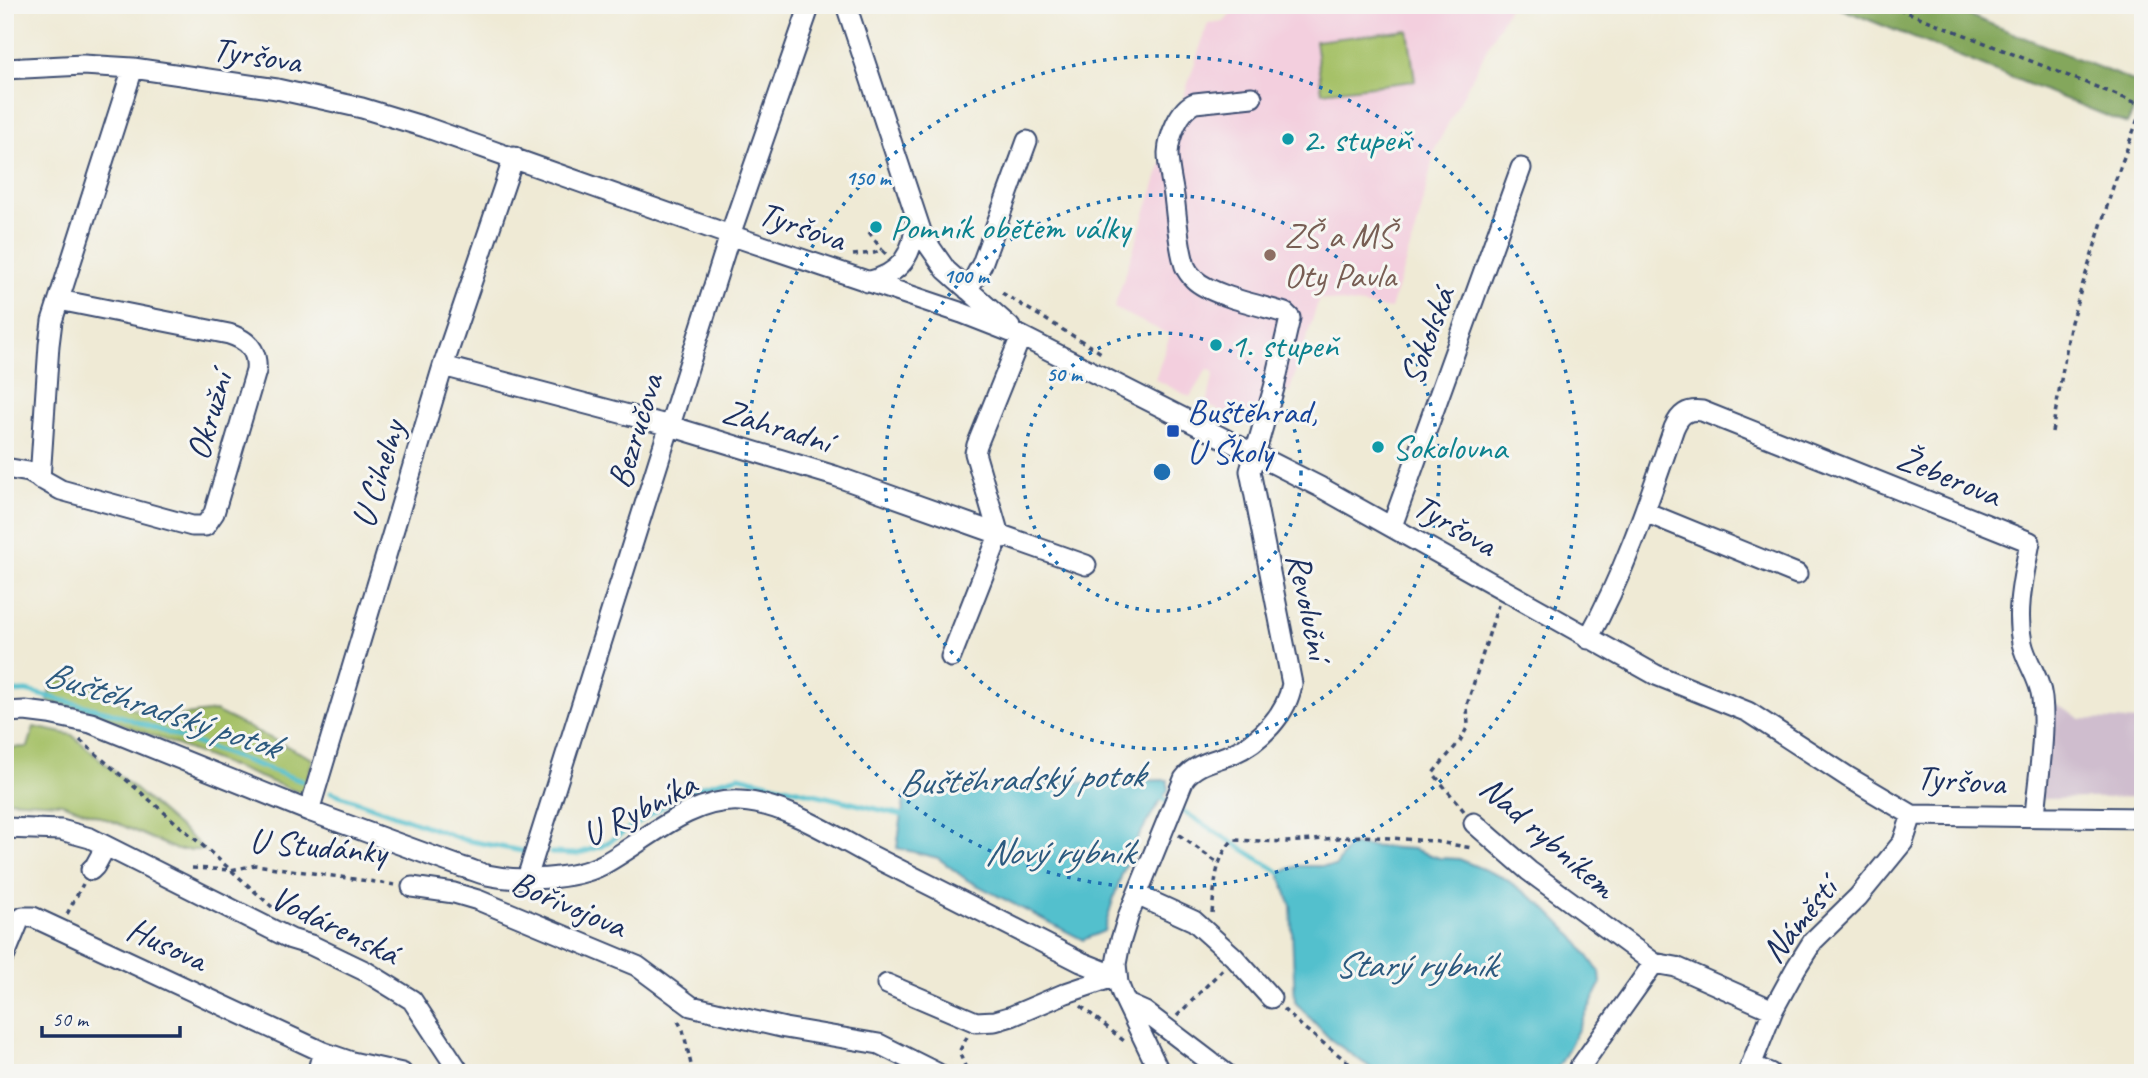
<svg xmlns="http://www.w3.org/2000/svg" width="2148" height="1078" font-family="Caveat,sans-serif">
	<rect width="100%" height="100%" fill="#f6f6f2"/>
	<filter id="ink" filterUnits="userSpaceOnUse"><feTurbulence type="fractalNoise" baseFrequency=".0143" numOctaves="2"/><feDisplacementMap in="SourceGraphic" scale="14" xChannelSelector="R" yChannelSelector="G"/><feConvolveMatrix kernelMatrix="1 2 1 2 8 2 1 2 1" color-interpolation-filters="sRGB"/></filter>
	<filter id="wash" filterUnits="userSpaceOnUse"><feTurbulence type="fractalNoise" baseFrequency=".00686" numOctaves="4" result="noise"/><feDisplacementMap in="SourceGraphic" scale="28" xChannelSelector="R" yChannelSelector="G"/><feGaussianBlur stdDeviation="1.57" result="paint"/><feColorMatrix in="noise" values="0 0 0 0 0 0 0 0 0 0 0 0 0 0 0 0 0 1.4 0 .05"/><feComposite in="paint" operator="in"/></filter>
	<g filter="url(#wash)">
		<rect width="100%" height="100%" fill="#efead5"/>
		<path fill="#f3cfde" d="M1238,5H1510L1435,149L1421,212L1391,309L1319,299L1289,393L1269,386L1255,427L1207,405L1214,372L1207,369L1190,397L1155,379L1170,335L1114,308L1208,23L1225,21Z"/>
		<path fill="#cfbdce" d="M2053,705H2058L2081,719L2143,721V797L2041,799Z"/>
		<path fill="#a6c167" stroke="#607862" stroke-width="2" d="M1408,30L1415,81L1322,92L1315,41Z
			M78,679L128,707L164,718L215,711L313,759L303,794L92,712L48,702L51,682Z
			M34,727L72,735L195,841L204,850H177L117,823L62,803L5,800V748L28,747Z"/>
		<path fill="#84a75c" stroke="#506b5d" stroke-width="2" d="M1832,5H1943L2143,85V91L2127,124Z"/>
		<path fill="#53c0cd" stroke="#377896" stroke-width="2" d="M1168,780V790C1134,837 1119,875 1104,931L1083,940L967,880L938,858L897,848L905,793L943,792L984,785Z
			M1349,845L1413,849L1439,858L1459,859L1504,878L1541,904L1575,938L1600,973L1601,984L1563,1059L1554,1073H1378L1330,1039L1295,1002L1291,906L1279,872L1298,866H1336Z"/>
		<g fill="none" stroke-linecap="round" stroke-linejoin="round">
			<path stroke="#53c0cd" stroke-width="5" d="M5,693L26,691L112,713L302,781
				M331,792L465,840L527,852
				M1159,796L1279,872L1284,874
				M551,853L577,854L602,846L689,790L739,776L902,815L908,814"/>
		</g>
	</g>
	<g filter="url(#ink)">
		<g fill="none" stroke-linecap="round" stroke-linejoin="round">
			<g stroke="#3b4b70" stroke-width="23">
				<path id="minor" d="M846,5L923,237L946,270L1010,327
					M5,69L83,65L133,68L277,89L362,108L425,127L730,235L962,313L1021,336L1320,487L1656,675L1748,712L1848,777L1912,815L2143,818
					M867,282C901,274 913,255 916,221
					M968,290L982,264L1027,141
					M443,366L670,426L835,476L1086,565
					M5,468L29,472L61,490L192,526H205L214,513L256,371C258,350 248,340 229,334L59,300
					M40,479L49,345L52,321L133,68
					M1645,512L1797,574
					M1392,526L1521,168
					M1588,639C1625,572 1649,500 1674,428C1680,414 1687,409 1702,411L2030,542C2024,575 2015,609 2022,643C2026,662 2040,678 2042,698C2046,735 2038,779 2035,816
					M951,657L999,535L975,453L977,445L1021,336
					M5,712L25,711L49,714L91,723L309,811L462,867C470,869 479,873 487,875C519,882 573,880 602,865C645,842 688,798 740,801C784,803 834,836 872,856C942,891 1011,926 1081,962L1116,976
					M309,811L443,366L514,157
					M1474,823L1529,871L1654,963
					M5,828L61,830L90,838L291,939L311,945L365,971L412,1000L460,1073
					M91,870L95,866L106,846
					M527,878L730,235L810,5
					M412,887L454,893L478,900L637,966L691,1006L785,1028L879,1044L937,1073
					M1137,895L1194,921L1234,957L1271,998
					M5,955L19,921L23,917H33L323,1052L352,1062L402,1073
					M1654,963L1676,967L1773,1010
					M887,984L976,1022L995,1021L1012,1016L1066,993L1116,976
					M1127,1004L1145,1012L1225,1073
					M1751,1065L1770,1073
					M317,1073L323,1052
					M1160,1073L1123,996L1118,983L1116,964L1120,943L1129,914L1184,779C1196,763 1214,761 1232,754C1260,742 1287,714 1292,684L1250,471L1274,388L1290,318L1285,313C1262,306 1210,295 1194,279C1190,275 1187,271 1185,266C1178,244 1177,219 1174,196C1172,182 1168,167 1168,153C1169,137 1179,109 1195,103L1252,97
					M1576,1073L1654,963
					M1748,1073L1773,1010L1796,968L1813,941L1858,897L1903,842L1912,815"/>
			</g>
			<path stroke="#3b4b70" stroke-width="3.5" stroke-dasharray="5 5" stroke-linecap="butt" d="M1889,5L2142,105
				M869,232L882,250
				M853,255L874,253L882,250L887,255
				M1002,293L1103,354
				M2052,432L2071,322L2113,187L2143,105
				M80,740L231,870L272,907
				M1464,811L1433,773L1460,741L1468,726L1467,705L1498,605
				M1179,835L1218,863
				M192,868L231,870L256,865L396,885
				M1212,913C1215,887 1214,859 1233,840L1287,842L1362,836L1432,841L1472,848
				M67,914L83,884
				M1081,1006L1124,1041
				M1283,1009L1305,1029L1362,1073
				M1177,1016L1223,969
				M678,1021L683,1030L693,1073
				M967,1037L959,1052L968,1073"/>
			<use href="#minor" stroke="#fff" stroke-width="19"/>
		</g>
	</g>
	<g fill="none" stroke="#1f6fb2" stroke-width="3.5" stroke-dasharray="3.5 7">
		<circle cx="1162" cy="472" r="139"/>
		<circle cx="1162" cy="472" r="277"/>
		<circle cx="1162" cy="472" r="416"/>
	</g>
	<g fill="#0f9aa8" stroke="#f6f6f2" stroke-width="2.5">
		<circle cx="1288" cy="139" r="7"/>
		<circle cx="876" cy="227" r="7"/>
		<circle cx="1216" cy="345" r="7"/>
		<circle cx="1378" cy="447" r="7"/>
	</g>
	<circle fill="#8d6e63" stroke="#f6f6f2" stroke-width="2.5" cx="1270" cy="255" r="7"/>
	<rect fill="#1a4fb4" stroke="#f6f6f2" stroke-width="2.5" x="1166" y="424" width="14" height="14" rx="3.5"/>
	<g text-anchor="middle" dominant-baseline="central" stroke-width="6" stroke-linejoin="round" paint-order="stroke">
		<g font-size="35" fill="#1b2f5e" stroke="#f6f6f2">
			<text transform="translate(257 55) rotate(9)">Tyršova</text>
			<text transform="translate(802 226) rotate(19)">Tyršova</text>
			<text transform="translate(1427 336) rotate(-70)">Sokolská</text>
			<text transform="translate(209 416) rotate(-74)">Okružní</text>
			<text transform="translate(777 426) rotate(17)">Zahradní</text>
			<text transform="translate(635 431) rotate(-73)">Bezručova</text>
			<text transform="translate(378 474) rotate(-73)">U Cihelny</text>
			<text transform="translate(1949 476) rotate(22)">Žeberova</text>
			<text transform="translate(1455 525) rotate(30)">Tyršova</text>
			<text transform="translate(1309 606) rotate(78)">Revoluční</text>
			<text transform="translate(1961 780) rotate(4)">Tyršova</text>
			<text transform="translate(639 809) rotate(-27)">U Rybníka</text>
			<text transform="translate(1548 837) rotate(41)">Nad rybníkem</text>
			<text transform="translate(318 846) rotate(5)">U Studánky</text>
			<text transform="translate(569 904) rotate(23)">Bořivojova</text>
			<text transform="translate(1799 920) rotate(-51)">Náměstí</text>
			<text transform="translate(335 925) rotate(26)">Vodárenská</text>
			<text transform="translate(167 944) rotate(25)">Husova</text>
		</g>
		<g font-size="35" fill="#0d838f" stroke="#f6f6f2" text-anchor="start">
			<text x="1302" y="139">2. stupeň</text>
			<text x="890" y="227">Pomník obětem války</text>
			<text x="1230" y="345">1. stupeň</text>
			<text x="1392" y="447">Sokolovna</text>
		</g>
		<g font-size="35" fill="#785e54" stroke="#f6f6f2" text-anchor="start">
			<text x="1284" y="235">ZŠ a MŠ<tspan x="1284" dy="40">Oty Pavla</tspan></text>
		</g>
		<g font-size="35" fill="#164399" stroke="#f6f6f2" text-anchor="start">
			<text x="1187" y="411">Buštěhrad,<tspan x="1187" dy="40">U Školy</tspan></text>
		</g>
		<g font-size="37" font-style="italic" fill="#2c5a7f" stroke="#f6f6f2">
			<text transform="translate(162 709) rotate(18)">Buštěhradský potok</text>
			<text transform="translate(1021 778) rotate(-2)">Buštěhradský potok</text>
			<text x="1059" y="851">Nový rybník</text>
			<text x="1415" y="964">Starý rybník</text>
		</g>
	</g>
	<circle cx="1162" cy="472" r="10" fill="#1f6fb2" stroke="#f6f6f2" stroke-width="3.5"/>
	<g font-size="21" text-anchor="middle" font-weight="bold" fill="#1f6fb2" stroke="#f6f6f2" stroke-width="6" stroke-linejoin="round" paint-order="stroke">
		<text x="868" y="185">150 m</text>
		<text x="966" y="283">100 m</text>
		<text x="1064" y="381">50 m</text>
	</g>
	<rect width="2148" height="1078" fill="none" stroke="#f6f6f2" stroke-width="28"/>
	<path d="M42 1026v10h138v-10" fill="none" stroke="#1b2f5e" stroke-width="3.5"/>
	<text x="52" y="1026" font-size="21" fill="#1b2f5e" stroke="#f6f6f2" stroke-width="5" paint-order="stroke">50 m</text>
</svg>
